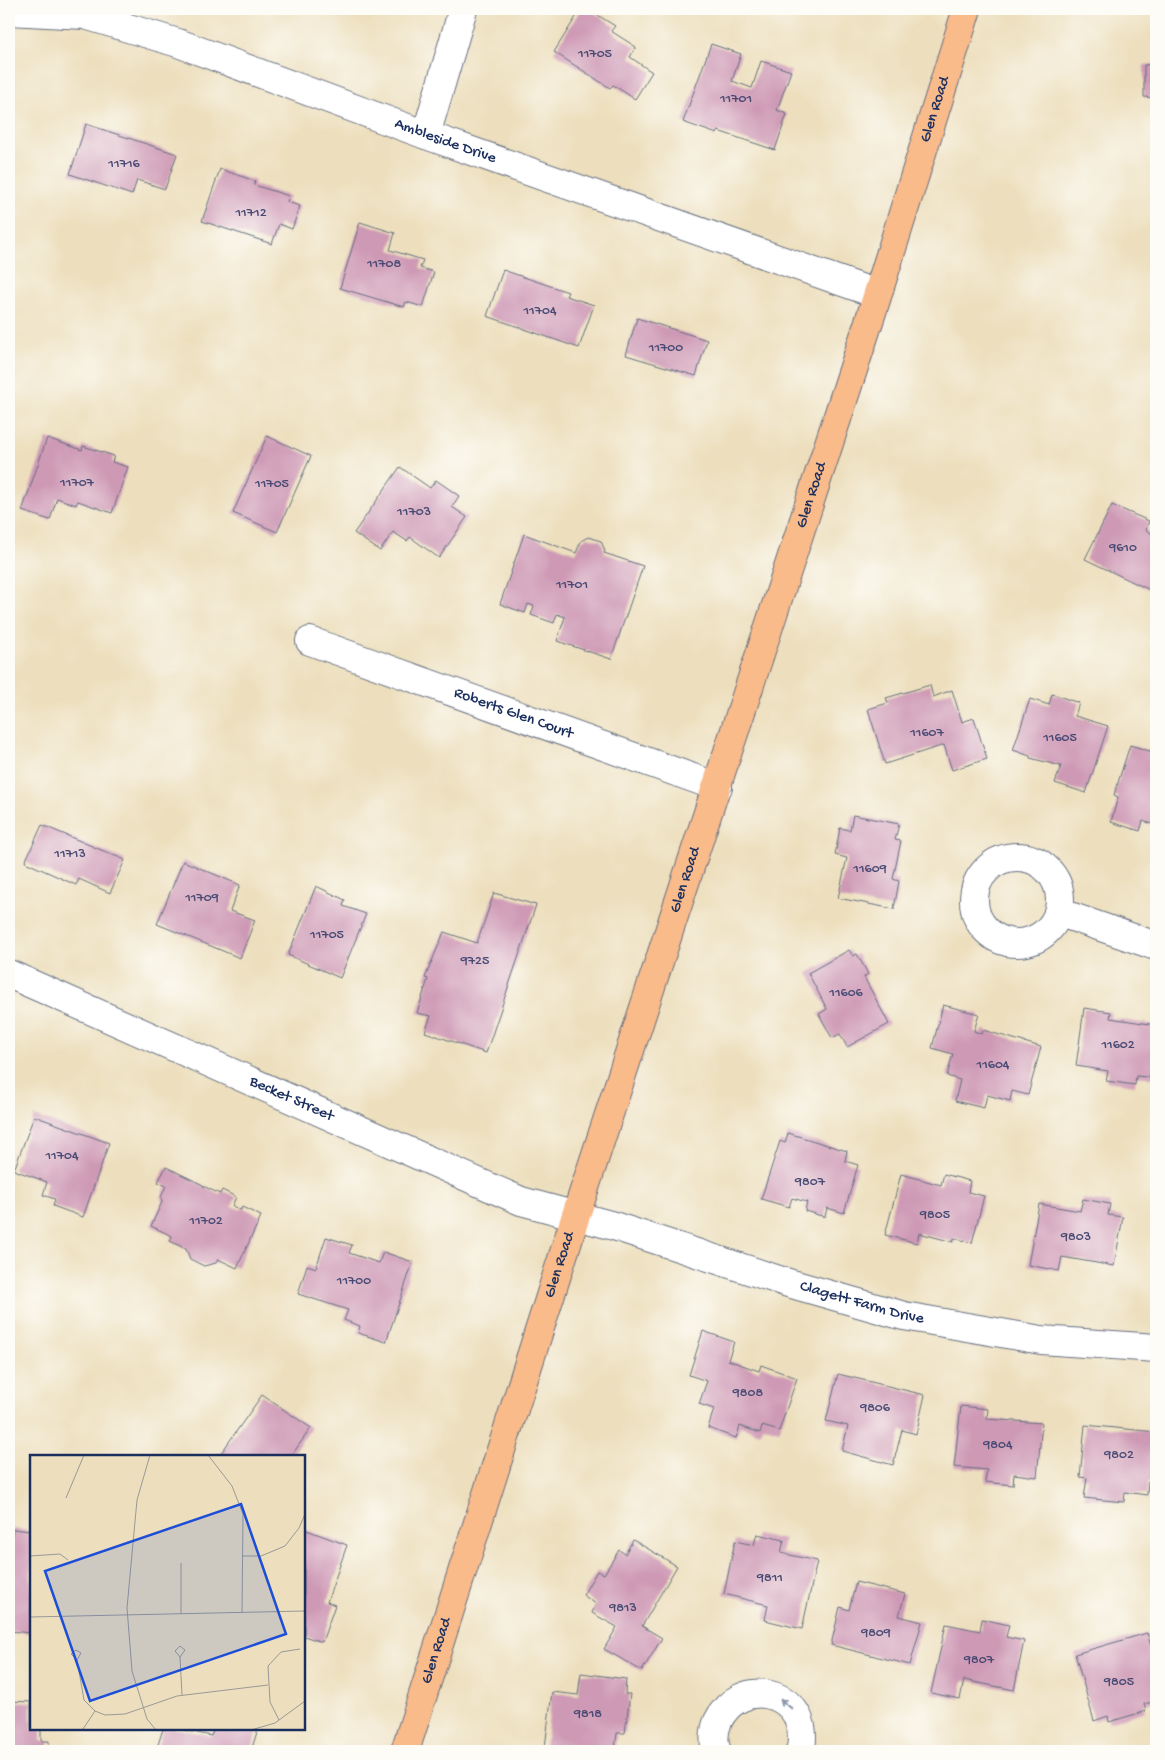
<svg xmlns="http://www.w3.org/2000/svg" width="1165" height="1760" font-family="'Gochi Hand',sans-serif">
	<rect width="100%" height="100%" fill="#fdfcf7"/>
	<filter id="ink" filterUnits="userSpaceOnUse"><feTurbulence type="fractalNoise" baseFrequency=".02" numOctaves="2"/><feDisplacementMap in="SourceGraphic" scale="10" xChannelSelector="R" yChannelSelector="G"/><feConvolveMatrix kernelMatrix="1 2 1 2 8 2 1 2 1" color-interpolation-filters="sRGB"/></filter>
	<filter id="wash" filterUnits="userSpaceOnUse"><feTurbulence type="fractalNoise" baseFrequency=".0096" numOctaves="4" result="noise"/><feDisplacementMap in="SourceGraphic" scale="20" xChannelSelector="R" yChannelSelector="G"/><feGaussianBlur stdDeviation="1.12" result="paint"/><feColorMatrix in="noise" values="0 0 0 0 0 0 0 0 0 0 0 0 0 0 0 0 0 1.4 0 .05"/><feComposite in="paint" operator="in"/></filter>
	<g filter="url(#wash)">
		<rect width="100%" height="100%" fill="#eddfbd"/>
		<g id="blocks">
			<path fill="#ce99b5" d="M581,9H588L615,26L611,31L636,47L630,57L652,72L635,99L613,85L610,88L554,52Z
				M711,44L741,54L732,81L752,88L761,61L791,71L777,110L787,114L775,150L718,131L717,134L683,122Z
				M1156,64V98L1144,97V65Z
				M86,124L177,154L165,189L137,180L132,195L70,174Z
				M220,169L255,181L254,185L289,196L287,202L300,206L292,229L279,224L272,244L202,221Z
				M360,222L395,233L390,250L423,260L420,268L434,272L423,307L406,302L404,307L340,288Z
				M503,270L568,292L566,296L594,305L579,348L487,316Z
				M637,318L707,340L696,376L626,355Z
				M267,436L311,456L277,532L233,513Z
				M47,438L82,450L83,446L114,456L112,462L128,467L112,513L78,501L76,505L57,498L50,520L22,511Z
				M400,467L430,488L436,480L459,496L452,507L467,517L439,558L410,537L407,541L393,532L380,551L354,533Z
				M1112,505L1149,521L1146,530L1156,536V593L1085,559Z
				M524,534L576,553L581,541L588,537L601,541L605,551L604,553L643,566L611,659L557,641L565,617L557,614L554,623L531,615L534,606L528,604L525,613L500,604Z
				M930,685L933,697L952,690L962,722L974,718L987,759L952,770L944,745L885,764L868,709L888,703L886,698Z
				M1052,694L1079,703L1075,716L1108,726L1086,793L1055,783L1061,766L1030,758V756L1013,750L1030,699L1049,705Z
				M1130,745L1156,753V825L1143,821L1140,831L1111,822L1118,797L1114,795Z
				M853,815L899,824L895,840L901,841L893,879L899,881L894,909L838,898L847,858L835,855L840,828L850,830Z
				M42,825L125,860L110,893L79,879L76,885L25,862Z
				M183,861L240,885L230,911L255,920L240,958L157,924Z
				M316,886L345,900L343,906L366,914L340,978L288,955Z
				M494,893L536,905L486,1053L425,1032L431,1016L417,1013L428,979L425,978L444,932L477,943Z
				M849,950L853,956L857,954L868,974L864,977L889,1024L847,1047L840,1034L832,1038L819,1014L827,1009L808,973Z
				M943,1005L979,1014L974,1031L982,1034L983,1030L1041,1047L1028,1095L1012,1091L1010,1101L987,1095L984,1108L955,1101L960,1080L947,1076L953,1054L932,1048Z
				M1084,1008L1111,1012L1110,1018L1156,1025V1078L1136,1076L1135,1085L1106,1081L1108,1071L1076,1066Z
				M34,1116L109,1143L83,1217L53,1206L55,1199L43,1195L47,1182L14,1170Z
				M788,1133L847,1151L845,1161L858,1165L844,1213L827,1208L825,1217L805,1211L807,1202L792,1198L789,1207L761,1199L780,1141L785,1143Z
				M166,1167L203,1185V1186L220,1194L222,1190L236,1197L232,1206L241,1210L242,1207L261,1216L237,1268L218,1259L216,1263L204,1266L190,1259L186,1249L170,1241L172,1236L151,1226L162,1202L161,1197L166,1186L158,1182Z
				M901,1174L941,1185L944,1174L970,1181L968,1192L984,1196L972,1243L954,1238L953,1242L919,1233L917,1243L885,1235Z
				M1083,1199L1110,1204L1108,1215L1123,1217L1114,1266L1062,1257L1059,1271L1028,1265L1039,1204L1080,1211Z
				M326,1237L352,1245L349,1253L379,1263L383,1252L413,1262L386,1342L358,1333L360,1326L344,1320L348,1310L298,1294L307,1265L316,1268Z
				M703,1331L734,1342L728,1360L759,1371L761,1365L797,1378L779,1431L762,1426L760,1433L740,1426L736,1438L708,1428L714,1409L699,1404L707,1381L689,1375Z
				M838,1374L925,1395L916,1434L902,1430L893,1465L842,1451L848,1426L826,1421Z
				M262,1395L311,1428L291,1456H219Z
				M961,1406L988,1409L987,1419L1042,1423L1037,1477L1014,1474L1013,1485L985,1482L987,1470L954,1467Z
				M1085,1425L1156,1432V1482L1148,1481L1147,1495L1125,1492L1124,1502L1084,1498L1087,1478L1080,1477Z
				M13,1529L31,1531V1633L9,1631V1569Z
				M304,1529L347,1545L327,1602L335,1605L322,1642L304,1636Z
				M757,1534L784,1540L781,1553L817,1561L802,1629L765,1620L768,1605L724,1594L735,1541L754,1545Z
				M633,1540L677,1566L642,1626L662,1638L642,1671L604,1649L617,1627L592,1613L596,1604L583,1595L597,1571L604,1574L619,1550L625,1554Z
				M856,1582L905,1594L899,1616L922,1622L910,1665L831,1645L840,1607L849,1610Z
				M982,1619L1009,1625L1006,1637L1024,1641L1014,1690L964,1680L960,1699L931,1693L946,1624L980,1631Z
				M1147,1633L1156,1662V1701L1144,1704L1146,1711L1109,1722L1108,1716L1094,1721L1075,1654Z
				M581,1673L626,1679L625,1694H630L625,1733H617L615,1749L619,1751H579L545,1747L552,1692L578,1695Z
				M9,1701L31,1702V1729H41V1741H49V1751H9Z
				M163,1729H180L211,1736L214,1729H258L251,1751H156Z"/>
		</g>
	</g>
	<g filter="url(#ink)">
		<use href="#blocks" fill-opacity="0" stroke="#646d7f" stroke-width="1"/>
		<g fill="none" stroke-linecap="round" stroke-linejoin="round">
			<g stroke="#646d7f" stroke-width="30">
				<g id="minor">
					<path id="s1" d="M9,11L85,15L178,43L426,135L877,294"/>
					<path d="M426,135L463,9"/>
					<path id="s2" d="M310,641L718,787"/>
					<circle cx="1017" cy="900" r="43"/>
					<path d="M1058,912L1156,946"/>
					<path id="s3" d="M9,974L521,1201L614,1226L785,1282L904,1316L1041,1340L1156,1348"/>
					<path d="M717,1751C713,1743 714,1730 718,1721C739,1677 801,1689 802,1736C802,1742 802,1746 800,1751"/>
				</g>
			</g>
			<g stroke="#646d7f" stroke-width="30">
				<g id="major">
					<path id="s4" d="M405,1751L576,1215L874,306L967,9"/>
				</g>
			</g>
			<use href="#minor" stroke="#fff" stroke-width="28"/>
			<use href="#major" stroke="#fabb8b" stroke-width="28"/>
		</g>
		<defs><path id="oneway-shaft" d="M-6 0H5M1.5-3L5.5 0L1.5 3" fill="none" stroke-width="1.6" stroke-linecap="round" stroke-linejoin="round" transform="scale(1.25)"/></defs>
		<use stroke="#8d97ae" href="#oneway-shaft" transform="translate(786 1704) rotate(-142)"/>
	</g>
	<g text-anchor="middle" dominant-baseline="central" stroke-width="5" stroke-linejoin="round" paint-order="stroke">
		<g font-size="14" fill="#484a74">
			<text x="595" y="54">11705</text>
			<text x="736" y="99">11701</text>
			<text x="124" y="164">11716</text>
			<text x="251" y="213">11712</text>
			<text x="384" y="264">11708</text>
			<text x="540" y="311">11704</text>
			<text x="666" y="348">11700</text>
			<text x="77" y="483">11707</text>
			<text x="272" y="484">11705</text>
			<text x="414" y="512">11703</text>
			<text x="1123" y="548">9610</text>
			<text x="572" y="585">11701</text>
			<text x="927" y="733">11607</text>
			<text x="1060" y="738">11605</text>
			<text x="70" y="854">11713</text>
			<text x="870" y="869">11609</text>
			<text x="202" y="898">11709</text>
			<text x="327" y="935">11705</text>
			<text x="475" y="961">9725</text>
			<text x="846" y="993">11606</text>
			<text x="1118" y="1045">11602</text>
			<text x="993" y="1065">11604</text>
			<text x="62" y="1156">11704</text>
			<text x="810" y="1182">9807</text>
			<text x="935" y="1215">9805</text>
			<text x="206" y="1221">11702</text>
			<text x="1076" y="1237">9803</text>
			<text x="354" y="1281">11700</text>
			<text x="748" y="1393">9808</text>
			<text x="875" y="1408">9806</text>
			<text x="998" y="1445">9804</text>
			<text x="1119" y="1455">9802</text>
			<text x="770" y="1578">9811</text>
			<text x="623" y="1608">9813</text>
			<text x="876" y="1633">9809</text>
			<text x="979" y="1660">9807</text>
			<text x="1119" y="1682">9805</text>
			<text x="588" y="1714">9818</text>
		</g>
		<g font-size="16" fill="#1b2f5e" stroke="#fdfcf7">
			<text stroke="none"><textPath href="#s4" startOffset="1725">Glen Road</textPath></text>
			<text stroke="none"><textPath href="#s1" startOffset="458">Ambleside Drive</textPath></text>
			<text stroke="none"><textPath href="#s4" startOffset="1320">Glen Road</textPath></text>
			<text stroke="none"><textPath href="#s2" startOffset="216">Roberts Glen Court</textPath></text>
			<text stroke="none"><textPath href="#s4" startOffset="915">Glen Road</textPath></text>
			<text stroke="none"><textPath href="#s3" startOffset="309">Becket Street</textPath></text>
			<text stroke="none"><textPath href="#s4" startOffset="510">Glen Road</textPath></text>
			<text stroke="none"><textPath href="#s3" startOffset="916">Clagett Farm Drive</textPath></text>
			<text stroke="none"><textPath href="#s4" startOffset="105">Glen Road</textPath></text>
		</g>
	</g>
	<g transform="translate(30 1455)">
		<rect width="275" height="275" fill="#eddfbd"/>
		<path fill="none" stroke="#999997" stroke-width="1" d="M120,0L107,45L97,153L102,216L117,264L126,275M178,0L202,31L213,59L212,158M36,43L54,0M0,101L30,99L38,105M212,101H231L255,91L269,73L275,59M151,159V108M0,162L275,156M150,202L145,196L150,191L155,195L150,202L152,240M47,205L41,199L46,195L51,198L47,205L54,245L65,256L75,260L95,259L147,241L238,230M249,265L240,247L238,211L251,197L270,194M53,274L65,256M221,275L245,268L275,246"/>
		<path fill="#1d4ed8" fill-opacity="0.15" stroke="#1d4ed8" stroke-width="2.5" d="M211,49L256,179L60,246L15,116Z"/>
		<rect width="275" height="275" fill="none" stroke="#1b2f5e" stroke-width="2.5"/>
	</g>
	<rect width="1165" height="1760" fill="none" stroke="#fdfcf7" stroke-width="30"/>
</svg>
